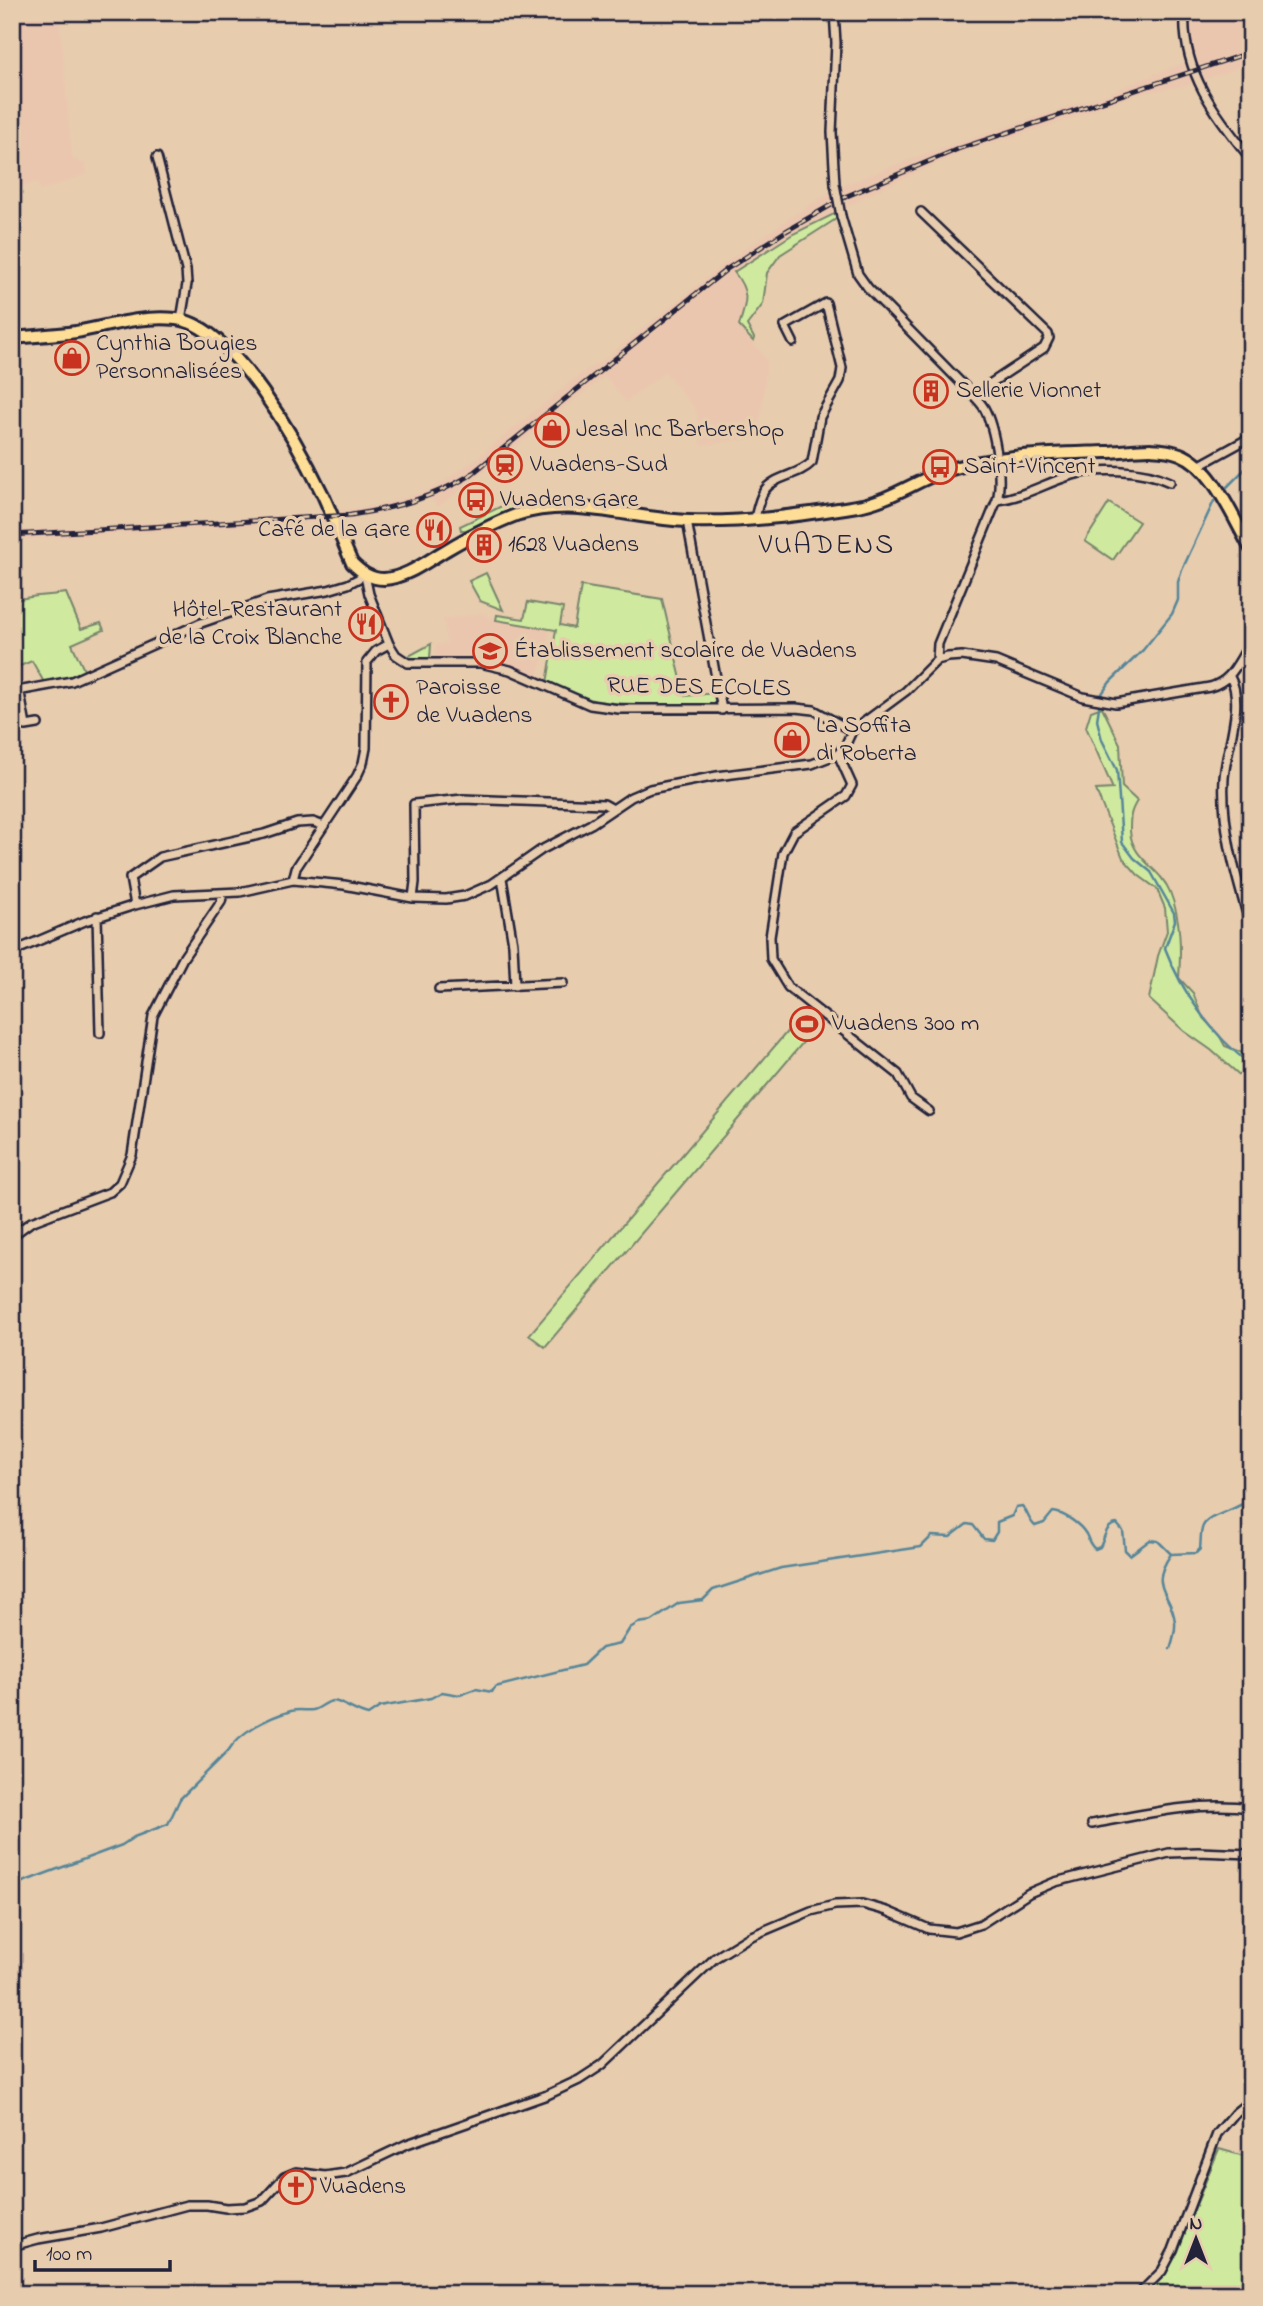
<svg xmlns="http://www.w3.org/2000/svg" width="1263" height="2306" font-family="'Indie Flower',sans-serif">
	<rect width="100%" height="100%" fill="#e7ccae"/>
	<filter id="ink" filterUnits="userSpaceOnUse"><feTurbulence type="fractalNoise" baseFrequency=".0143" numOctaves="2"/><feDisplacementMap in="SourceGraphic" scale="14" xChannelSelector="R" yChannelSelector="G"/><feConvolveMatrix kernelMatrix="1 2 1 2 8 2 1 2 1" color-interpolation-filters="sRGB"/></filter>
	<g filter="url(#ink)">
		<path fill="#ebc6af" d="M12,12H59L72,157L78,162L84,163L88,173L40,191L37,182L12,189Z
			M1185,12H1251V63L1189,85L1137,94L1057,123L962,152L878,190L794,234L735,272L745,289L747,300L739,326L767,360L762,411L755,438L701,445L696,410L665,372L626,402L605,376L438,507L431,498L381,513L345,520L12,540V531L320,514L379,505L431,490L475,460L578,376L606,358L729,260L809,205L849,183L927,153L1107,94L1190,60Z
			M483,613L496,620L550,630L537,680L480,663L435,656L436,645L447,643L444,619Z"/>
		<path fill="#cfe99f" stroke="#78866d" stroke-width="2" d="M836,213V219L780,255L767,273L763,304L747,325L754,338L753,341L739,326C746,302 751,294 734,272L793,234Z
			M519,498L518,507L466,530H461L460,526Z
			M1109,503L1139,522L1113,560L1085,541Z
			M486,573L503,610L480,601L469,581Z
			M581,586L662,599L685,696L716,693V706L600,703L547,683L556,630L496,620L497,615L524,619L528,602L563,608L560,625L574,628Z
			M66,593L81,629L101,623L104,630L72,644L85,672L45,684L32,661L20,666L12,650V601C30,595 48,596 66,593Z
			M431,644L430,658L408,659L407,657Z
			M1102,707L1120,744L1122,787L1137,801C1130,812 1130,818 1130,831C1132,860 1160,867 1170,892C1181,919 1181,949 1179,978L1193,993L1203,1018L1219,1035L1225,1046L1243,1053L1251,1060V1085L1211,1050L1184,1031L1149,999L1158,956L1167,931L1165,908L1157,889L1138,875L1123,858L1096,790L1113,789L1086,727L1091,711Z
			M791,1027L806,1039L545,1347L529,1335Z
			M1219,2149L1251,2158V2294H1144C1175,2269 1202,2188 1219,2149Z"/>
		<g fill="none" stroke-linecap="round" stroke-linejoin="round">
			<path stroke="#578699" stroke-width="2.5" d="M1226,488L1251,463
				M1214,501L1182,570L1178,582V600L1172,614L1143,650L1110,682L1101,695L1097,720L1102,740L1117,770L1122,842L1134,858L1151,872L1174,913L1175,921L1165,948C1182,993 1212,1035 1251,1065
				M1170,1649C1173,1640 1176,1631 1175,1622C1172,1592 1147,1589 1171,1554L1196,1553L1200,1549C1201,1542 1200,1532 1203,1526C1209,1514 1237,1511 1251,1498
				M12,1886L122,1845L134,1837L168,1824L180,1799L228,1751C240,1731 270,1717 291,1711C298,1709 306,1711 313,1710C320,1709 326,1701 333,1701C341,1701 356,1713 368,1715L380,1707L431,1698L442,1692L460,1695L476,1689L492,1692L495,1687L583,1665L601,1648L620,1644L630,1628L638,1623L652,1621L679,1603L703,1600L713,1590L781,1568L921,1547L932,1536L950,1537L967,1524L973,1525L984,1539L992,1540L997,1532V1522L1012,1516L1016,1507L1022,1506C1028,1512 1028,1520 1035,1526L1044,1523L1053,1512C1064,1513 1080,1524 1086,1534C1089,1540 1089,1544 1095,1549L1100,1547C1105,1538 1105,1525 1117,1524L1123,1531L1125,1550L1130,1555L1150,1540L1158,1541L1171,1554"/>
			<g stroke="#22223b" stroke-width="12">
				<path id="street" d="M834,12L836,43L832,132L835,184
					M1185,12C1181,71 1216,116 1251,159
					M157,157L186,270L187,284L181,320
					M921,212L1048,334L1049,338L1044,348L973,395
					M841,216L858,274L868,288L973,395C977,399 981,403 984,408C995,428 1003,478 997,500L938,644L937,660
					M1200,465L1251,437
					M997,500C1023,497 1044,484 1069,476C1097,467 1143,469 1170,482
					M755,518C757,510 759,499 764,491C773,476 799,476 812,462L820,417L840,381L842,368L826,303L785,326L793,342
					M687,521L722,710
					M389,644L396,655L408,663H480L510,670L590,705L619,709L796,708L814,710L852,731
					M1230,677C1245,703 1226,749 1224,778C1221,829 1237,879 1251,928
					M38,724L26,726L20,693L23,690L72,681L201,623L267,600L328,590L348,584L365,575L369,594L389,644L376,651L367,662L366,748L363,763L357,776L296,868L293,880
					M838,754L852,785L846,796L794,832L783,853L770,937L771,959L788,987L898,1074L911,1098L929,1111
					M502,878L513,944L515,986
					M413,898L415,882L414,804L463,799L604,804L613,809
					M135,905L130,878L160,857L264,834L297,823L313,822L324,826
					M97,916L100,1033
					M12,952L85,921L135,905L174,895L240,892L293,880L344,885L413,898L446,899L465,896L492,884L541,850L591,824L631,797L650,789L717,776L812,764L838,754L846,744L852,731L906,691L937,660L948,657L962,656L996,661L1083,697L1116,703L1210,687C1234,680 1237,661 1251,643
					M439,989L563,983
					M12,1236L31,1222L110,1192L120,1183L132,1155L153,1016L183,958L221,902L223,893
					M1092,1824C1144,1814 1198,1801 1251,1808
					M12,2246L38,2239L101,2228L187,2205H207L226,2208L245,2207L262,2201L284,2177L296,2172L325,2176L346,2173L407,2144L547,2095L579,2080L602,2065L715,1958L749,1937L811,1911L835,1905L862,1904L887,1911L929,1929L956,1932L981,1924L1029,1893L1055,1882L1169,1853L1198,1852L1251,1854
					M1139,2294L1162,2271L1173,2250L1217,2134L1235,2113L1251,2100"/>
			</g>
			<g stroke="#22223b" stroke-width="16">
				<path id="primary" d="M12,338C33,336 55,335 76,332C108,326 143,315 176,319C233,325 300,447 323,495C333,517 342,540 352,563C361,572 370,579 384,579C406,578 427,561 446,550C468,537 492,524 516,515C575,496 630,519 689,521C744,523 802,515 857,506C889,501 915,481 945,471C997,454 1052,454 1106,452C1130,451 1157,445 1180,454C1214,467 1233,519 1251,549"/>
			</g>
			<use href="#street" stroke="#e7ccae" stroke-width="7"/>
			<use href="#primary" stroke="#fedd96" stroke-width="10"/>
			<g stroke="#22223b" stroke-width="5">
				<path id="rail" d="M12,535L351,515C392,509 432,498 469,476L727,269L786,231L847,196L958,149L1251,52"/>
			</g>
			<use href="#rail" stroke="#e7ccae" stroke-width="2.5" stroke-dasharray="8" stroke-linecap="butt"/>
			<g stroke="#22223b" stroke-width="12" stroke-linecap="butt">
				<path id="street-bridge" d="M835,184L841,216"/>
			</g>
			<use href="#street-bridge" stroke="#e7ccae" stroke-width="7"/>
		</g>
	</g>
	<defs>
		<g id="shop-ring" transform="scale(1.75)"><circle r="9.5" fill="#e7ccae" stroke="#c8321e" stroke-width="1.5"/><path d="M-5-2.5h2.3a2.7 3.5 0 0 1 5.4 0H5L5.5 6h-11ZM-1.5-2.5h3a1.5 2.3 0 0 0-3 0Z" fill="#c8321e"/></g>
		<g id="building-ring" transform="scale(1.75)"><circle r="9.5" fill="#e7ccae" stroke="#c8321e" stroke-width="1.5"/><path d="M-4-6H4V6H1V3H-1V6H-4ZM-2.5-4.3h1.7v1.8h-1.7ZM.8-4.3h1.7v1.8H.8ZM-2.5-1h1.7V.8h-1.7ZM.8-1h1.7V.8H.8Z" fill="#c8321e"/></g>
		<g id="station-ring" transform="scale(1.75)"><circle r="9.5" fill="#e7ccae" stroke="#c8321e" stroke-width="1.5"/><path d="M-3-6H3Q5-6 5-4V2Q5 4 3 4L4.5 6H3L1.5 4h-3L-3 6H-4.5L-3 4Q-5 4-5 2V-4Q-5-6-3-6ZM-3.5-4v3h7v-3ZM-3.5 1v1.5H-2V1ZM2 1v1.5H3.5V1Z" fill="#c8321e"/></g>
		<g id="bus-ring" transform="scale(1.75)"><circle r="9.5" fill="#e7ccae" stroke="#c8321e" stroke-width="1.5"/><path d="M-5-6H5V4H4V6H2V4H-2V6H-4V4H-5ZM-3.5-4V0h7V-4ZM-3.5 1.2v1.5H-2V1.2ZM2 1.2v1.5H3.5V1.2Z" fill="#c8321e"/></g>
		<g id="restaurant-ring" transform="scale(1.75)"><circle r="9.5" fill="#e7ccae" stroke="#c8321e" stroke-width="1.5"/><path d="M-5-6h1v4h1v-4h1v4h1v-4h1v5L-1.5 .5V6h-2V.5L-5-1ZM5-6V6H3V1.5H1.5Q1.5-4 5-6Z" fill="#c8321e"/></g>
		<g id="school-ring" transform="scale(1.75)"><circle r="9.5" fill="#e7ccae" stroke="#c8321e" stroke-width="1.5"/><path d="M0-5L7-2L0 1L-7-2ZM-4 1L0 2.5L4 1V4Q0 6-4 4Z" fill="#c8321e"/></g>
		<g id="church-ring" transform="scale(1.75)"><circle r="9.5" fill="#e7ccae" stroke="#c8321e" stroke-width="1.5"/><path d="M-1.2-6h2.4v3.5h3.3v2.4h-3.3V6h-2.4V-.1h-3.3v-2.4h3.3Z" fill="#c8321e"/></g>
		<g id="stadium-ring" transform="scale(1.75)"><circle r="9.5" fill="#e7ccae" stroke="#c8321e" stroke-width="1.5"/><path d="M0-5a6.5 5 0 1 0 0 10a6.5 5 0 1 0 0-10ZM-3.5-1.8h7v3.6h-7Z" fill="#c8321e"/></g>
	</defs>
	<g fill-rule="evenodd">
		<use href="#shop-ring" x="72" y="358"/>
		<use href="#building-ring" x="931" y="391"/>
		<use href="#shop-ring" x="552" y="430"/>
		<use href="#station-ring" x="505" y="465"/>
		<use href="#bus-ring" x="940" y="467"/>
		<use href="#bus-ring" x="476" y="500"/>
		<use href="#restaurant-ring" x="434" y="530"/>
		<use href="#building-ring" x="484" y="545"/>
		<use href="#restaurant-ring" x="366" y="624"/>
		<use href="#school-ring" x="490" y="651"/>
		<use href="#church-ring" x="391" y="702"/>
		<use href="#shop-ring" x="792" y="740"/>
		<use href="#stadium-ring" x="807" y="1024"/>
		<use href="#church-ring" x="296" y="2187"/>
	</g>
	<g text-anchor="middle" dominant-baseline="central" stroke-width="7" stroke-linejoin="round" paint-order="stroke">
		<g font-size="24" fill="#22223b" stroke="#e7ccae" text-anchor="start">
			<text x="96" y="344">Cynthia Bougies<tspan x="96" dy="28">Personnalisées</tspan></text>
			<text x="956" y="391">Sellerie Vionnet</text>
			<text x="576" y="430">Jesal Inc Barbershop</text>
			<text x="530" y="465">Vuadens-Sud</text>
			<text x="964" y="467">Saint-Vincent</text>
			<text x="500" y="500">Vuadens Gare</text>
			<text x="410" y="530" text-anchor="end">Café de la Gare</text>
			<text x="508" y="545">1628 Vuadens</text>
			<text x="342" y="610" text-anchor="end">Hôtel-Restaurant<tspan x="342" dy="28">de la Croix Blanche</tspan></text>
			<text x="514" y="651">Établissement scolaire de Vuadens</text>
			<text x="416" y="688">Paroisse<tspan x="416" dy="28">de Vuadens</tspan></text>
			<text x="816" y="726">La Soffita<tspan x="816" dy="28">di Roberta</tspan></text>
			<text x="832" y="1024">Vuadens 300 m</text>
			<text x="320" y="2187">Vuadens</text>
		</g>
		<g font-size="24" fill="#22223b" stroke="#e7ccae">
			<text transform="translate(699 688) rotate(1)">RUE DES ECOLES</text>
		</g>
		<g font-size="28" letter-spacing="2" fill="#22223b" stroke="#e7ccae">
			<text x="827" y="546">VUADENS</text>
		</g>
	</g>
	<rect width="1263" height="2306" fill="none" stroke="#e7ccae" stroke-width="42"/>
	<rect x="21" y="21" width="1221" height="2264" fill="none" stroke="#22223b" stroke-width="2.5" filter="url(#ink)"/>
	<g transform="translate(1196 2239)" stroke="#e7ccae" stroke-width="5" paint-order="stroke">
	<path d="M0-5L12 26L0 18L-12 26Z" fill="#22223b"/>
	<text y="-10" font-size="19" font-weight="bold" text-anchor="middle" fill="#22223b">N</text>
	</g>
	<path d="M35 2260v10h135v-10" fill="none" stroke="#22223b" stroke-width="3.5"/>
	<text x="46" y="2260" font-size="21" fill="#22223b" stroke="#e7ccae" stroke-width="5" paint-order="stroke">100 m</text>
</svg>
